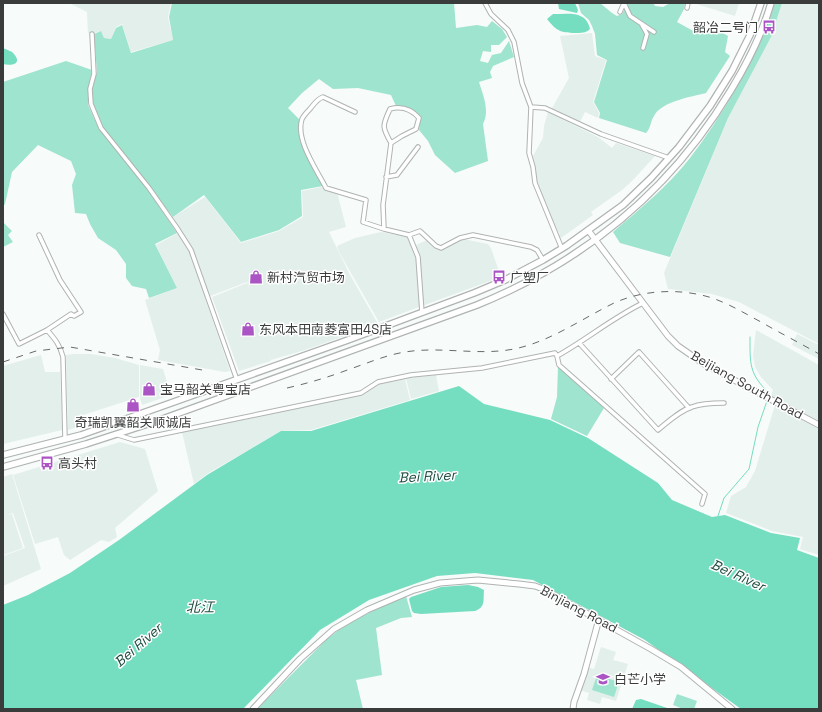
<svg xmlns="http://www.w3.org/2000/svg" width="822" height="712" font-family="'Space Grotesk','Noto Sans SC',sans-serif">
	<rect width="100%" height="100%" fill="#f7fbf9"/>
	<path fill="#e3efeb" d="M69,3H171L168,17L173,40L131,52L122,24L116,27L111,39L104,38L101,31L94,33H88L87,12Z
		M693,3H739L735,16Z
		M782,3H819V344L739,302L712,294L668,289L664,273L728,118L771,37Z
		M592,33L595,56L606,60L593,102L599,113L598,118L585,112L579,124L551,110L569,78L560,36Z
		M548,112L598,137L612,148L616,143L655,156L632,181L622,190L591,212L593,215L561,238L558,235L560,234L554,226L536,179L533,156L543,138L544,126Z
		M321,187L337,192L346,227L329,232L349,273L378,324L305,350L271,360L267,346L271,361L239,371L212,297L247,283L250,290L247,282L205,298L230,371L225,372L158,360L160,350L145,300L177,288L156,245L178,233L170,219L205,197L241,243L279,231L303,217L302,191Z
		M381,232L408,237L416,259L419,307L379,322L339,252L337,246L355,238Z
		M463,239L488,244L491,248L501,277L422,306L420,257L416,245L427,240L434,248L440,250Z
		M756,330L819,365V421L771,396L773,390L761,377L755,367L753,355Z
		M797,334L819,345V359L792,345Z
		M74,354H91L115,358L139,365V397L80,416L83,425L68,430L66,355Z
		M41,355L45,372H60L62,430L3,444V366Z
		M140,365L163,369L171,395L142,405L140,397Z
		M436,375L439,391L411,399L406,378Z
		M405,379L410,400L311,430L281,431L207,474L194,484L182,432L361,395L376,385Z
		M775,405L819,429V555L800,549L803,537L772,531L726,513L731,496L746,487L755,471Z
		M120,442L145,449L158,491L115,528L117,537L109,542L101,540L70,560L64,555L58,537L35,544L13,475Z
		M12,474L41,569L3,586V556L25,548L13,513L6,515L12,514L23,548L3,555V477Z
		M601,647L616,652L613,660L628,664L616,701L602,697L600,704L587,700L589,693L580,690L587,667L594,669Z"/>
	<path fill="#9ee4ce" d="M172,3H454L456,28L477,25L487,27L492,21L502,29L507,37L499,45H491V52L483,51L480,61L488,63L492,55L501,53L509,41L514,57L493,66L490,72L492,78L479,82C483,95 490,111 483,124L488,161L455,173L435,155L428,141L419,130L420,118C415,112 405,105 396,106L391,95L358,88L333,89L319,79L302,93L288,108L300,120L299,135L305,151L323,186L301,190L302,216L279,230L241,242L204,195L173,217L102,127L93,104L92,88L97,72L94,34L101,31L104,38L111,39L116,28L122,25L131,53L173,40L169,17Z
		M578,3H600L612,13L617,16L622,14L628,3H653L655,6L663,7L670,3H685L684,9L677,22L695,32L701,29L721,32L728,36L725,52L730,56L706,93C691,97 662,101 654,116C650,122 651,128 646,133L599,118L600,113L594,102L607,60L597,55L595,34L592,26L589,20L581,13Z
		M775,3H782L771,37L728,118L670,257L620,243L613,232C640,209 668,186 690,158C706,137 721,114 734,92C751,63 766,35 775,3Z
		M66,61L92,70L89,87L88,105L99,129L148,190L177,233L155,244L177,288L149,298L146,289L132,286L126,278V264L116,250L98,238L90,224L86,214L75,213L72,185L76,174L71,161L38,145L12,172L5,204L3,206V82Z
		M3,222L12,231L8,235L13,242L3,247Z
		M558,366L604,408L587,436L551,419L557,397Z
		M406,596L412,617L401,618L376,628L382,675L356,680L363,709H257L328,638C334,635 337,630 343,627C363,615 384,605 406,596Z
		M597,675L619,682L614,697L592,690Z
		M677,694L697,701L694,709H683L673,705Z"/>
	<path fill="#75ddc0" d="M558,3H575L578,10L577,13L559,9Z
		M553,14C568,14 586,10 590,29C587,32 583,33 578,33C562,33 557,32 547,19Z
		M3,48C7,50 12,51 14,54C23,65 10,66 3,64Z
		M459,386L484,404L550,420L588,438L658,483L672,500L712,517L725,515L771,533L800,538L797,550L819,558V709H741L645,640L533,580L475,573L437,576L369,600L320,630L243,709H3V605L28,595L70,573L119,540L207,475L281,431H311Z
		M468,585L478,587L484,590C483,600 486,607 475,611L421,614L414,613L412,611L409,599L411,597L441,587Z
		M641,699L670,709H632L636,700Z"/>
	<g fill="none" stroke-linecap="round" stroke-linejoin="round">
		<path stroke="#75ddc0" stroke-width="1" d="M750,337C750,364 749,374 769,393V395
			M718,516L724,498L749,469L758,427L767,401"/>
		<g stroke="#afb3b1" stroke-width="5.5">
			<path id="street" d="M485,3L491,14L508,30L514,42L522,83L531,107L529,153L533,167L535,183L562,249
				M624,3L630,16L654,32
				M687,8L688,3
				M620,12L624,3
				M642,25L647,34L643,48
				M92,34L94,74L90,89L91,104L101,128L149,188L177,228L191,250L237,380
				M531,107L545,108L601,134L669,158
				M355,112L323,97C317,99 314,104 310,109C307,112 304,115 302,119C295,140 317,170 326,188L366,200L363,222L384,229L409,235L418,257L422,313
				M386,177L397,175L418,147
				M384,229L383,205L391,143L402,136L416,129L419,118C411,109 401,106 390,109C382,126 382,127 391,143
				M409,235L420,231L436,246L441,248L460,238L473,235L531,247L537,250L543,260
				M3,314L19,344L47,330L71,314L74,316L81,312L60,280L39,235
				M47,330C55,339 60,345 63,357L65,439
				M580,344L658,430C668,422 679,411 692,407C702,403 714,403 724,403
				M557,356L559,365L705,494L702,504
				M611,379L639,352L689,408
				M118,435L134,440L361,393L378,382L411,375L482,368L555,353L557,356C586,340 612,318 643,303"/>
		</g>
		<g stroke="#afb3b1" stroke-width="7">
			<path id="secondary" d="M588,230L643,303L668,336L678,346L704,364L819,425
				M253,709L300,659L334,629L367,610L414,590L440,583L478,580L519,584L535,586L543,589L651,649L681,667L732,709
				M573,709L574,702L584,674L599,619"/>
		</g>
		<g stroke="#afb3b1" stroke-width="8">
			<path id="primary" d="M3,455L81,435L348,340L474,293L505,280L543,260L566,246L623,205L651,178L679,147L710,106L732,71L750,35L761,3
				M3,467L86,444L157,421L477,305C585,261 671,190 731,90C748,62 762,35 771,3"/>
		</g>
		<use href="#street" stroke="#fff" stroke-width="3.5"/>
		<use href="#secondary" stroke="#fff" stroke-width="5"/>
		<use href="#primary" stroke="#fff" stroke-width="5.5"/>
		<path stroke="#696b6a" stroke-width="1" stroke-dasharray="7 7" stroke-linecap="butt" d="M3,362L36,351L70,347L208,371
			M287,388C309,383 329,377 350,369C368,363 386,355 405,352C441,346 478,356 514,349C549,342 580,320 612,304C641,290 678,288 709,297C728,303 744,313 761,322C780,333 800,343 819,354"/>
	</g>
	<defs>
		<g id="bus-bare" transform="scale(1.08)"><path d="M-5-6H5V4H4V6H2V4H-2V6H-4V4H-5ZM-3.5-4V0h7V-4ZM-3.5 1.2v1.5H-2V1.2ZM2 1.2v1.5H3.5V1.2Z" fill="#ab55c4" stroke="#fff" stroke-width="2.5" paint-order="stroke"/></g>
		<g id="shop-bare" transform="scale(1.08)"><path d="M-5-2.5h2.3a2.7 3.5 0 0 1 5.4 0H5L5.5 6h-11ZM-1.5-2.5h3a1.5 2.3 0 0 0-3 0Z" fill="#ab55c4" stroke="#fff" stroke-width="2.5" paint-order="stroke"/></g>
		<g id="school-bare" transform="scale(1.08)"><path d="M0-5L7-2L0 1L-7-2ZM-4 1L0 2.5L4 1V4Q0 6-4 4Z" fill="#ab55c4" stroke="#fff" stroke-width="2.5" paint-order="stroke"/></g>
	</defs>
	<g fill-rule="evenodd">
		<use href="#bus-bare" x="769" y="27"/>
		<use href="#shop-bare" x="256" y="277"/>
		<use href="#bus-bare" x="499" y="277"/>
		<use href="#shop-bare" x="248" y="329"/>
		<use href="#shop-bare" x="149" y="389"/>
		<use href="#shop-bare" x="133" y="405"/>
		<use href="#bus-bare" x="47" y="463"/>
		<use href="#school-bare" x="603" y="679"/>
	</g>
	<g text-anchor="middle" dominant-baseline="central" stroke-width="3" stroke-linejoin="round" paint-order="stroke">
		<g font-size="13" fill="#3a3c3b" stroke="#fff" text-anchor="start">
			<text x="758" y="27" text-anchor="end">韶冶二号门</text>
			<text x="267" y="277">新村汽贸市场</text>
			<text x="510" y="277">广塑厂</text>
			<text x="259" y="329">东风本田南菱富田4S店</text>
			<text x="160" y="389">宝马韶关粤宝店</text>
			<text x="133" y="422" text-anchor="middle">奇瑞凯翼韶关顺诚店</text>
			<text x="58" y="463">高头村</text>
			<text x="614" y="679">白芒小学</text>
		</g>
		<g font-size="13" fill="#3a3c3b" stroke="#fff">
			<text transform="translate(747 385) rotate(29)">Beijiang South Road</text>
			<text transform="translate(579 609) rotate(28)">Binjiang Road</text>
		</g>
		<g font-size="14" font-style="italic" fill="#1f4d40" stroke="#fff">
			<text transform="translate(427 476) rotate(-3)">Bei River</text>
			<text transform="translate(738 575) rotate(24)">Bei River</text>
			<text x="200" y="607">北江</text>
			<text transform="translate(138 645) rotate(-41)">Bei River</text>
		</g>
	</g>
	<rect width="822" height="712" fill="none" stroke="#3a3c3b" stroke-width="8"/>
</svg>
